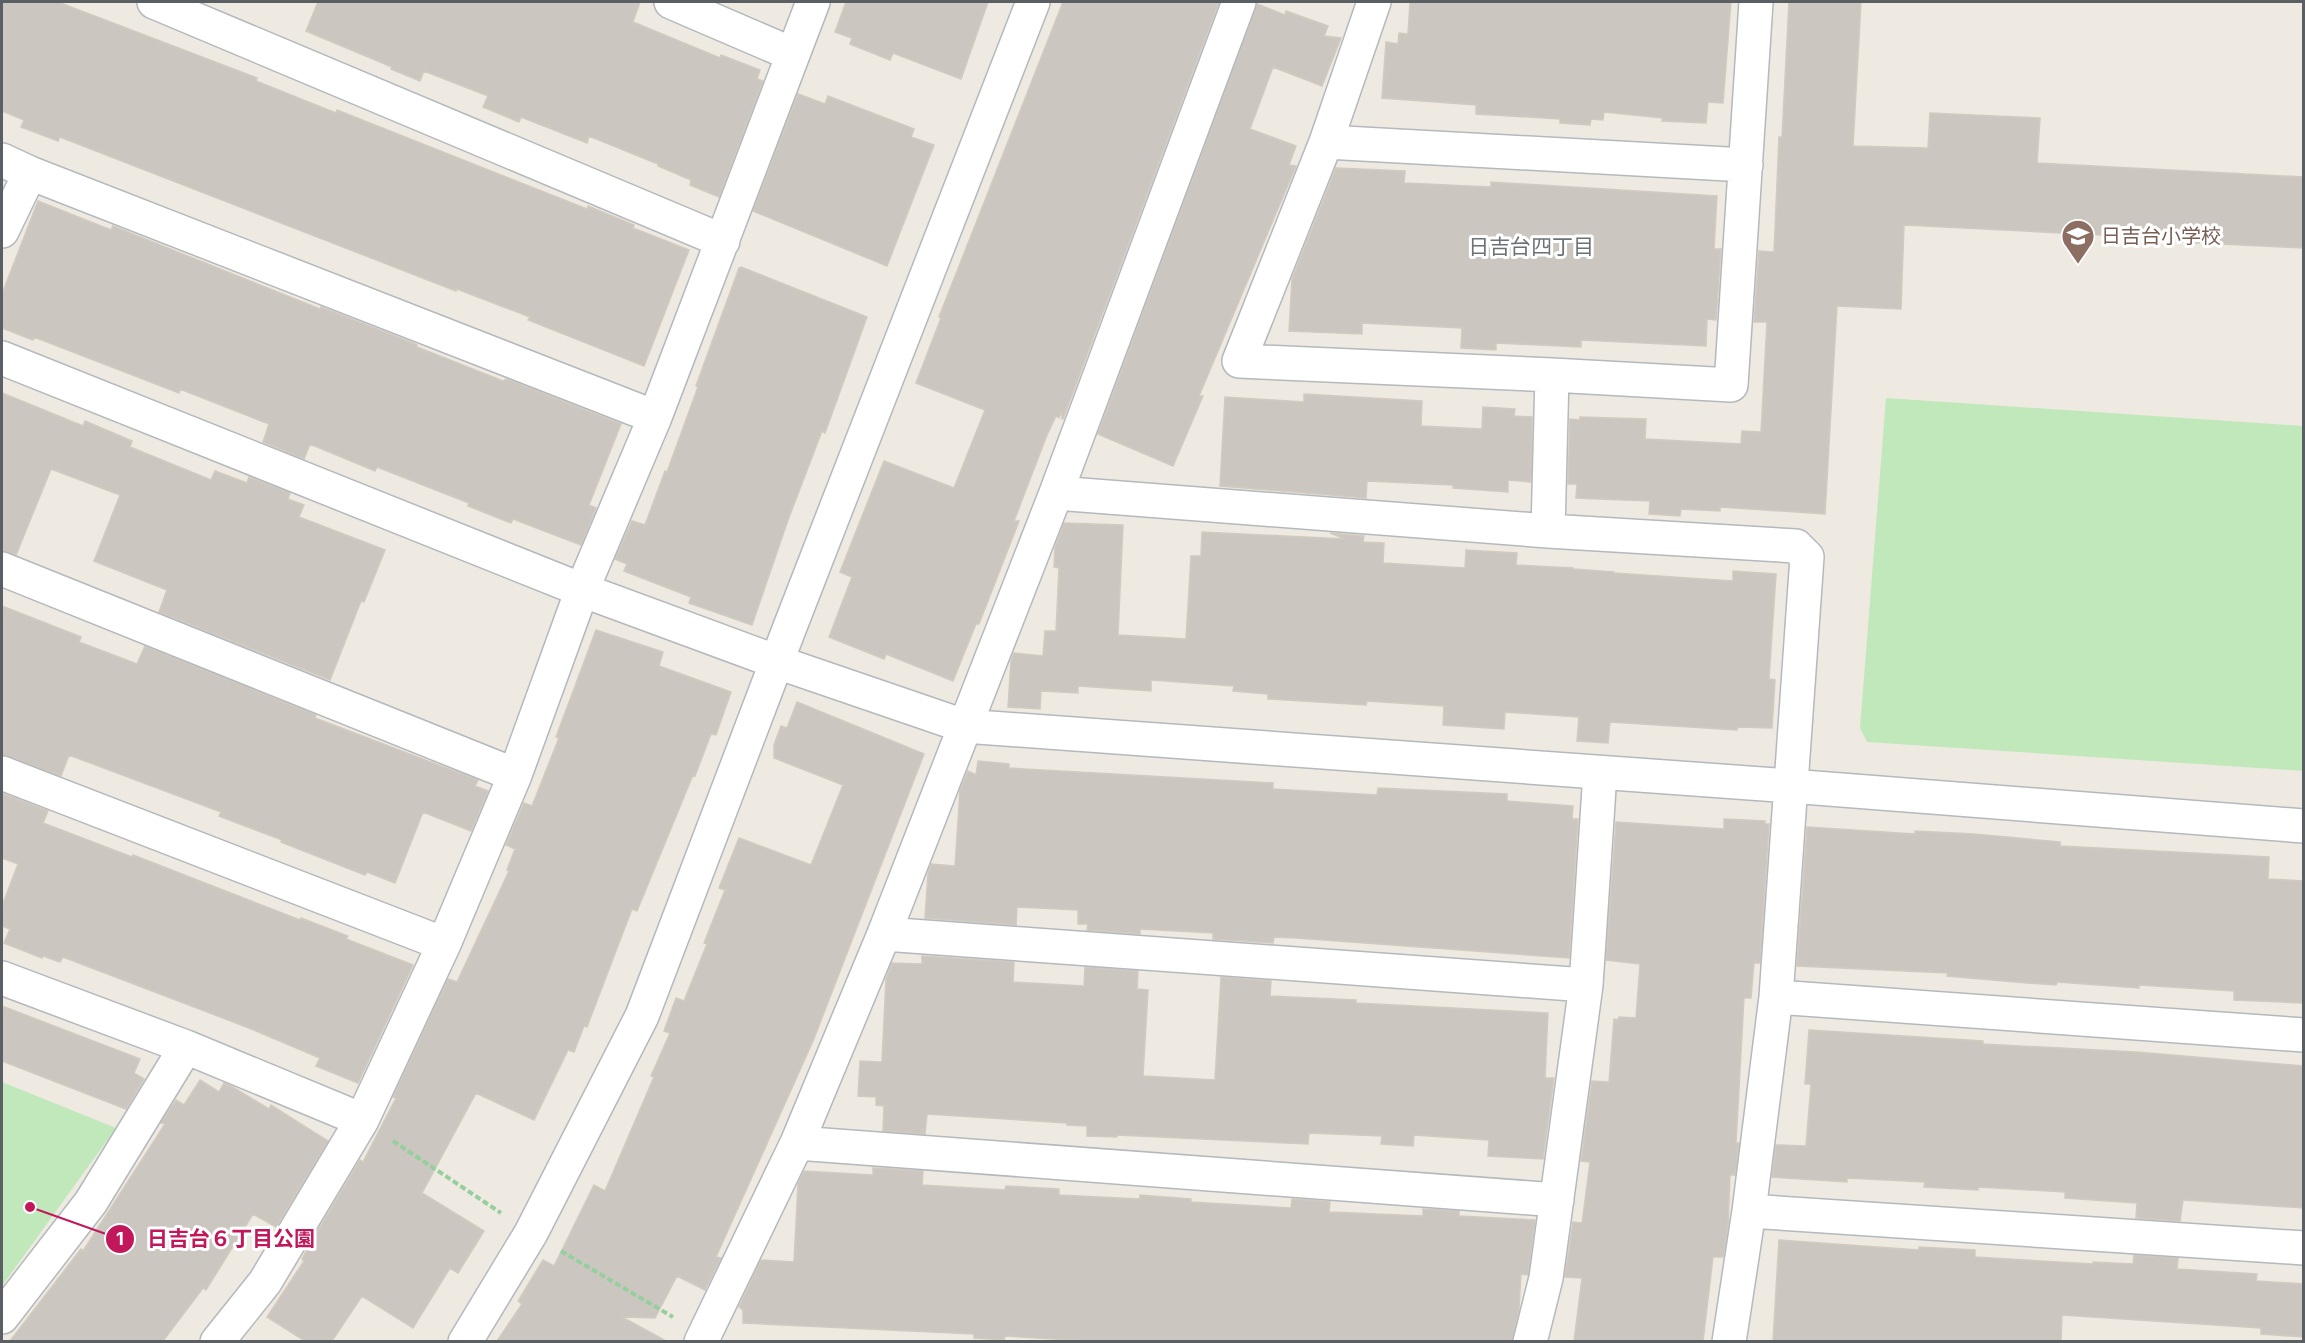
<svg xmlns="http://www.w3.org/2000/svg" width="2305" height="1343" font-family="Inter,'Noto Sans JP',sans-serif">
	<rect width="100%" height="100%" fill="#eeeae1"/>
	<path fill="#c1e8bb" d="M1886,398L2303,426V771L1867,742L1860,728Z
		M2,1082L116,1128L2,1286Z"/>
	<path fill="#cbc7c0" stroke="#d3cabf" stroke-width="1.5" d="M2,2H58L257,78L256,81L336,113L337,110L587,209L588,206L634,225L633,228L689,250L644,366L528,320L530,317L457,289L456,291L60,137L58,141L21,127L24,120L2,111Z
		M318,2H640L633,22L720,58L721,55L760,70L757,79L763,81L719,197L690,185L691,180L658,166V164L589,136L587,143L521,117L519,122L483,107L488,96L424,71L420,81L391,69L392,67L306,31Z
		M846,2H988L961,79L893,53L890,60L850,44L852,38L835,32Z
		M1063,2H1219L1063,419H1062V411L1059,418L1056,416L1047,435L1014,521H1019L979,624H976L953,681L886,654L884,659L829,637L852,577L840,572L884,461L954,488L985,410L916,383L941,318L939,317Z
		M1410,2H1731L1723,103L1708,102L1706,123L1662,121L1663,118L1604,112L1603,120L1591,119L1590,125L1560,123V119L1476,114V105L1382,98L1386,42L1398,44L1399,33L1408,34Z
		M1789,2H1861L1853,146L1928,148L1930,113L2040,118L2037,163L2304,177V248L2179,242V239L1904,225L1901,309L1837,306L1825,514L1720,507V511L1681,509L1680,516L1649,514L1650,501L1576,498L1577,484H1568L1570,419L1580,420V417L1646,419L1645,439L1741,444L1742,431L1761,432L1767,322H1754L1759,251L1774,252L1779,137H1782Z
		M1257,4L1285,15L1286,11L1328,26L1324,36L1341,38L1322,86L1273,67L1250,129L1296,146L1289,165L1296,166L1199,396H1203L1173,466L1098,434Z
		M798,94L825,104L828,96L914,129L911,137L934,145L887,266L753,211Z
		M1336,168L1405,171L1404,183L1491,187V182L1717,196L1714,249H1721L1716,320L1707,319L1706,346L1581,340V347L1496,343V350L1461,348L1462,328L1362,323V334L1289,331L1292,279Z
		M38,201L111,230L113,226L320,309L321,307L413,343L417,345V347L503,381L506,379L621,424L589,505L596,508L581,545L513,519L511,523L468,506L469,503L377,467L375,471L310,444L304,459L263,442L269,424L180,389L179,393L34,337L33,340L2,328V294Z
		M741,267L867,317L825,433L822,431L788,520L752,625L689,603L691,597L624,571L627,564L615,559L632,521L645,525L665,471L667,472L698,387L696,386L739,268Z
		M2,393L83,426L85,421L132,441L130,447L211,480L215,471L247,483L249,477L290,493L288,499L304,505L299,517L385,550L364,602L361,601L330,680L159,612L167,590L94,561L120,495L51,469L16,555L2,551Z
		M1304,394L1422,401L1421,426L1482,429L1483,407L1515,409L1514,416L1532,417L1531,482L1508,480V492L1453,488V485L1367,481L1366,498L1220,486L1225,397L1304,402Z
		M1064,523L1123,525L1118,635L1186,639L1191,556H1201L1202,532L1345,539L1330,533L1364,536L1363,542L1384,543L1383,563L1465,568L1466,550L1517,553L1516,565L1573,568V569L1614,572V573L1733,581V571L1776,574L1769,679L1775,680L1772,728L1738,727L1737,730L1610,722L1608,743L1577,741L1579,717L1505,712L1504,729L1443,725L1444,706L1367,701L1366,705L1268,699V694L1233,691L1234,686L1151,680V691L1078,686V693L1041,691L1040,709L1008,707L1011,661L1014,653L1043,656L1045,631H1056L1059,568L1054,567L1055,548Z
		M2,606L81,637L79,642L137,664L145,646L316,715L315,718L478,780L475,786L488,791L471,831L423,812L395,883L367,872L365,875L281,842L282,840L219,816L221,812L69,755L61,776L2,755Z
		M596,630L663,652L659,666L731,692L716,735L711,734L695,776L693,775L637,911L632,909L587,1027L584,1026L574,1052L568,1050L534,1120L476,1093L422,1193L484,1231L458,1273L450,1268L413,1328L362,1296L332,1341H305L267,1317L304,1261L302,1259L308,1247L360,1160L363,1162L396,1098L393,1097L448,979L457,982L509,871L507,870L515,849L506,845L524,803L532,806L559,738L556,737Z
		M797,702L924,754L813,1041L716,1257L721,1258L705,1290L677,1276L655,1318L622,1317L666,1341H497L522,1304L518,1301L543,1260L554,1266L594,1185L605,1191L654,1077L651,1076L670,1033L664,1031L676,998L684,1001L707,944L704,943L725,890L719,888L739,838L811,865L843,785L774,758V745L781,726L787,728Z
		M978,761L1009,764V768L1273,783V789L1377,795L1378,788L1507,794V801L1573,806L1572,819H1578L1569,958L1296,938L1274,937L1273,943L1213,939V933L1140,929V934L1087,930L1088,924H1078V910L1017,907L1016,925L925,918L928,874L931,864L955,866L960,790L968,771L976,775Z
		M2,793L48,811L43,823L132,857L133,855L300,920L301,918L348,936L346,939L413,965L358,1083L316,1066L320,1058L249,1028L63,957L60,962L43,956L42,958L4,943L10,929L2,926V906L18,864L2,858Z
		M1724,819L1765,821V824H1769L1760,963H1754L1751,998H1744L1736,1143H1739L1735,1175H1730L1728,1227L1723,1257H1713L1703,1341H1574L1582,1278L1565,1277L1573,1222L1582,1223L1590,1162L1581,1161L1592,1081L1609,1082L1614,1019L1618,1020L1619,1017L1636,1018L1640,964L1606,960L1616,822L1724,829Z
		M1807,827L1915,834V831L1974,834L2060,842V846L2269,857L2268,879L2304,881V1003L2234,1000V991L2139,985V988L2057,982L2056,985L2027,983L1947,976L1948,973L1797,966Z
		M922,956L1014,962L1013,982L1084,986L1085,967L1138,971L1137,989L1148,990L1143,1076L1215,1080L1221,977L1271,981L1270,996L1356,1000V1003L1548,1013L1545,1078H1554L1543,1159L1488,1156L1489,1140L1414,1135L1413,1146L1381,1144L1382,1136L1309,1133L1308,1144L1117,1135V1137L1087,1136V1126L1067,1125V1123L927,1114L925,1134L883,1131L884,1106L876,1105V1097L858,1096L860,1061L882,1062L886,979L892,963L922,964Z
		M2,1006L140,1059L134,1073L144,1079L126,1109L2,1061Z
		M1809,1030L1983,1041V1044L2136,1052L2304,1066V1208L2183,1200L2180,1221L2136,1218L2137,1203L2065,1198V1192L1978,1187V1190L1924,1187L1925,1182L1847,1178V1182L1772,1177L1776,1145L1806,1146L1811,1084H1805Z
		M200,1080L219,1092L224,1083L231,1086L269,1109L271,1105L328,1141L276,1227L253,1214L206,1290L203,1288L163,1341H10L81,1249L83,1251L165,1124L161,1123L176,1100L184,1105Z
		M873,1168L923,1171L922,1185L1005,1190L1006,1186L1059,1189V1195L1140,1199V1195L1191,1199V1202L1291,1208L1292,1199L1309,1200L1330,1202L1329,1212L1423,1216V1209L1459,1211V1216L1535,1220L1528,1275L1521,1274L1519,1309L1512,1341H1086L1005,1336L1004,1340L974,1338V1334L743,1323V1310L739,1307L761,1260L794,1262L798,1184L804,1171L873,1175Z
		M1779,1240L1919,1250V1247L1975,1250V1257L2093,1264V1262L2133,1264L2134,1255L2178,1258L2177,1269L2257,1274L2256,1281L2304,1284V1337L2261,1334V1328L2062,1315L2061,1341H1773Z"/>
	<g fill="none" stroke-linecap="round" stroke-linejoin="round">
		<g stroke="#b4b9bd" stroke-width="36">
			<path id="minor" d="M154,2L723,241
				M671,2L792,54
				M1374,2L1326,142L1239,361L1552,375L1731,385L1756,2
				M1326,142L1746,165
				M2,160L30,173L655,417
				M2,231L30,173
				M2,358L582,590L777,662L964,726L1790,786L2304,826
				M1056,493L1548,531L1796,546L1807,557L1776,997L1749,1211L1729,1342
				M1548,531L1552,375
				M2,569L515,775
				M2,773L444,944
				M884,934L1586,985
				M2,978L186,1047L362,1120
				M1776,997L2304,1035
				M797,1143L1557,1200
				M1749,1211L2304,1248
				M2,1317L91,1202L186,1047
				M217,1342L265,1282L362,1120L444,944L515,775L582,590L655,417L813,2
				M465,1342L531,1233L642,1016L788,632L1033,2
				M701,1342L797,1143L884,934L1056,493L1239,2
				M1530,1342L1546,1278L1586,985L1600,773"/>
		</g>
		<path stroke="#96cf9e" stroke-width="4" stroke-dasharray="6 3" stroke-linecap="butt" d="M393,1141L501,1213
			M561,1251L673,1317"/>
		<use href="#minor" stroke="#fff" stroke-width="33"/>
	</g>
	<defs>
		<g id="school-pin" transform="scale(1.725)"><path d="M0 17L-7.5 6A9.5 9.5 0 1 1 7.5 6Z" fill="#8d6e63" stroke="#fff"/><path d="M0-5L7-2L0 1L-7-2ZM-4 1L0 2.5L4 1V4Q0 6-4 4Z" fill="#fff"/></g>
	</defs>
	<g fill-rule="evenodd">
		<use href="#school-pin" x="2078" y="236"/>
	</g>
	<g text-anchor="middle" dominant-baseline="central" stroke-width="6" stroke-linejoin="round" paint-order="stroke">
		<g font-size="20" fill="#785e54" stroke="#fff" text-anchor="start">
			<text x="2101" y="236">日吉台小学校</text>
		</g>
		<g font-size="21" fill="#6b7276" stroke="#fff">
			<text x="1531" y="246">日吉台四丁目</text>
		</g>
	</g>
	<path fill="none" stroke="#c2185b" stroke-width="2" d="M30 1207L120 1239"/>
	<g fill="#c2185b" stroke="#fff" stroke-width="2">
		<circle cx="30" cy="1207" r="6"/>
		<circle cx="120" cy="1239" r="15"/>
	</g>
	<g font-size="18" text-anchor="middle" font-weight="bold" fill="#fff">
		<text x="120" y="1245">1</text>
	</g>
	<g font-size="21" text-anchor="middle" font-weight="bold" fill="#c2185b" stroke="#fff" stroke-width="6" stroke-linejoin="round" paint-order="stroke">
		<text x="231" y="1246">日吉台６丁目公園</text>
	</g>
	<rect width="2305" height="1343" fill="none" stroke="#5a5f63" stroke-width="6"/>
</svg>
